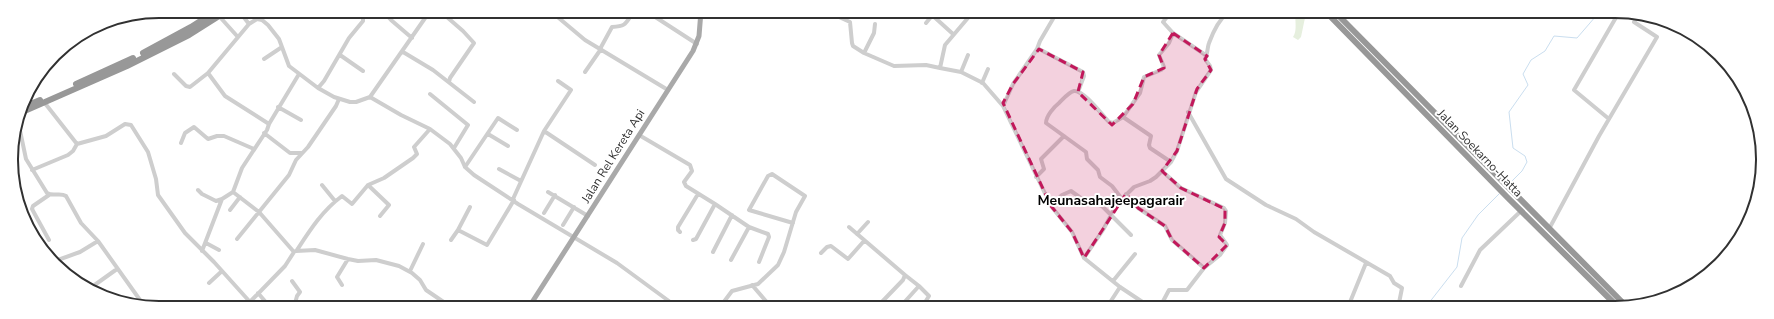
<svg xmlns="http://www.w3.org/2000/svg" width="1774" height="319" font-family="'Nunito Sans',sans-serif">
	<rect width="100%" height="100%" fill="#fff"/>
	<path fill="#e6efde" d="M1296,12L1306,13L1301,37L1298,40L1293,37C1298,30 1294,20 1296,12Z"/>
	<g fill="none" stroke-linecap="round" stroke-linejoin="round">
		<path stroke="#cadeef" stroke-width="1" d="M1509,184L1522,171L1527,162L1525,156L1513,148L1509,112L1528,85L1523,74L1531,60L1545,51L1554,36L1577,38L1596,16L1594,12
			M1425,308L1457,267L1462,238L1478,215L1499,194"/>
		<path stroke="#cecece" stroke-width="4" d="M239,11L249,24L257,19L262,20L268,25L279,39L289,66L318,88L334,97L350,102H356L370,97L401,115L430,129L450,144L461,158L465,167L474,175L518,204L617,263L677,307
			M383,11L391,20L412,38
			M443,11L449,15L454,11
			M544,11L547,14H554L585,40L668,90
			M646,11L697,44
			M828,12L850,22L852,43L853,46L864,53L894,66L926,65L940,68L961,72L983,83L1003,106L1051,206L1072,232L1084,258L1120,287L1150,307
			M932,15L953,34
			M219,16L237,36
			M926,23L935,12
			M1173,33L1207,56
			M600,49L612,27C627,26 625,24 634,11
			M1037,49L1040,41L1057,12
			M403,52L433,70L474,102
			M864,53L874,33L875,24
			M340,55L363,71
			M264,59L282,47
			M940,68L945,45L973,12
			M585,72L601,49
			M961,72L968,55
			M208,73L225,96L269,124L267,130L242,168L233,192
			M174,74L186,86L190,87L208,73L249,24
			M449,82L450,78L474,43L463,31L448,18L449,15
			M982,83L988,69
			M318,88L324,81L349,38L363,21V18L361,11
			M430,94L468,125L454,148
			M370,97L430,11
			M44,102L77,144
			M1003,106L1013,84L1037,49H1039L1083,72L1084,76L1078,92
			M278,107L301,120
			M1188,112L1226,179L1266,205L1296,219L1314,232L1390,276L1394,283L1402,288L1398,308
			M1123,117L1140,93L1144,77L1161,70L1164,67L1159,55L1169,43L1173,33L1163,22L1171,12
			M1609,119L1574,90L1618,14
			M18,121L26,159L47,193C53,197 60,192 66,196L81,223L98,241L145,307
			M269,124L299,74
			M544,131L595,165
			M264,133L290,153H302
			M488,134L508,146
			M639,135L690,165L692,171L684,182L686,186L715,204L749,227L768,234L769,237L759,262
			M181,143L185,133L194,127L208,139L217,136H224L254,149
			M465,167L498,118L517,130
			M499,169L521,181
			M32,170L68,155L73,151L77,144L106,136L125,124L131,125L148,152L156,179L158,195L185,233L214,262L250,302
			M1162,171L1181,188L1224,208L1226,211L1225,223L1220,235L1227,245L1220,255L1204,268
			M1036,177L1044,169L1041,159L1064,136
			M322,185L335,201
			M368,185L389,205L380,216
			M198,190L202,194L216,201L222,199L233,192L259,212L294,252L285,266L245,307
			M548,192L588,216
			M1126,194L1138,208L1165,226L1172,240L1204,268L1187,290H1169L1160,307
			M513,199L544,131L571,90L558,81
			M1122,199L1112,186L1100,177L1098,170L1087,159L1086,152L1046,123C1046,116 1054,107 1059,103C1063,99 1069,92 1074,91C1084,90 1102,115 1109,122L1113,123L1123,117L1151,136L1149,145L1150,148L1171,162
			M1051,206L1062,195L1071,191L1085,201L1102,206L1131,235
			M470,207L458,230L487,245L514,200
			M230,210L240,197
			M544,213L555,195
			M563,225L574,207
			M849,227L905,275L903,280L877,307
			M1549,229L1599,136L1657,37L1634,22L1639,14
			M680,232L678,230V227L698,194
			M857,234L868,222
			M237,239L289,175L296,160L308,147L336,106L339,99
			M49,240L32,209L33,206L49,195
			M451,240L458,230
			M693,240L696,239L715,204
			M206,243L219,250
			M297,250C310,230 322,211 342,196L352,204L368,185L384,178L413,158L417,154L414,147L430,129
			M202,251L222,199
			M296,251L315,250L348,259L358,261L376,260L399,266L412,273L420,280L426,290L451,307
			M713,252L732,215
			M821,253L827,247L831,246L848,259L864,241
			M1084,258L1103,230L1116,206L1122,199L1134,187L1150,181L1156,177L1171,162L1177,151L1196,92L1211,70L1210,66L1205,59C1208,54 1207,48 1209,43C1213,32 1220,19 1228,12
			M731,260L749,227
			M55,261L80,252L98,241
			M410,271L423,244
			M905,275L919,286L929,296L922,307
			M292,281L300,292L297,296L294,307
			M1113,281L1135,254
			M209,283L222,271
			M342,285L337,277L348,259
			M752,285L771,307
			M1461,286L1480,250L1521,211
			M89,289L117,269
			M258,293L270,307
			M720,307L732,291L758,284L778,265L784,252L796,212L805,196L772,174L768,176L749,210L793,223
			M900,307L919,286
			M1107,307L1120,287
			M1348,307L1366,263"/>
		<path stroke="#a9a9a9" stroke-width="5" d="M529,307L693,51L699,36L701,11"/>
		<path stroke="#989898" stroke-width="6" d="M1326,12L1508,198L1619,308
			M1335,12L1627,307
			M143,53L191,27L216,11
			M76,84L133,58
			M21,108L40,100
			M20,113L127,66L189,35L227,11"/>
	</g>
	<path fill="#c2185b" fill-opacity="0.2" stroke="#c2185b" stroke-width="3" stroke-dasharray="8 5" stroke-linejoin="round" d="M1173,33L1207,56L1205,59L1211,70L1197,89L1177,151L1162,171L1181,188L1225,209V223L1219,237L1227,245L1204,268L1172,240L1165,226L1138,208L1126,194L1084,258L1072,232L1051,206L1003,103L1013,84L1039,49L1083,72L1078,92L1112,125L1133,104L1144,77L1164,68L1159,55Z"/>
	<g text-anchor="middle" dominant-baseline="central" stroke-width="4" stroke-linejoin="round" paint-order="stroke">
		<g font-size="12" fill="#313131" stroke="#fff">
			<text transform="translate(1480 153) rotate(46)">Jalan Soekarno-Hatta</text>
			<text transform="translate(613 156) rotate(-58)">Jalan Rel Kereta Api</text>
		</g>
		<g font-size="14" font-weight="bold" fill="#000" stroke="#fff">
			<text x="1111" y="200">Meunasahajeepagarair</text>
		</g>
	</g>
	<path d="M0 0H1774V319H0ZM159 18H1615A141 141 0 0 1 1756 159V160A141 141 0 0 1 1615 301H159A141 141 0 0 1 18 160V159A141 141 0 0 1 159 18Z" fill="#fff" fill-rule="evenodd"/>
	<path fill="none" stroke="#313131" stroke-width="2" d="M159 18H1615A141 141 0 0 1 1756 159V160A141 141 0 0 1 1615 301H159A141 141 0 0 1 18 160V159A141 141 0 0 1 159 18Z"/>
</svg>
